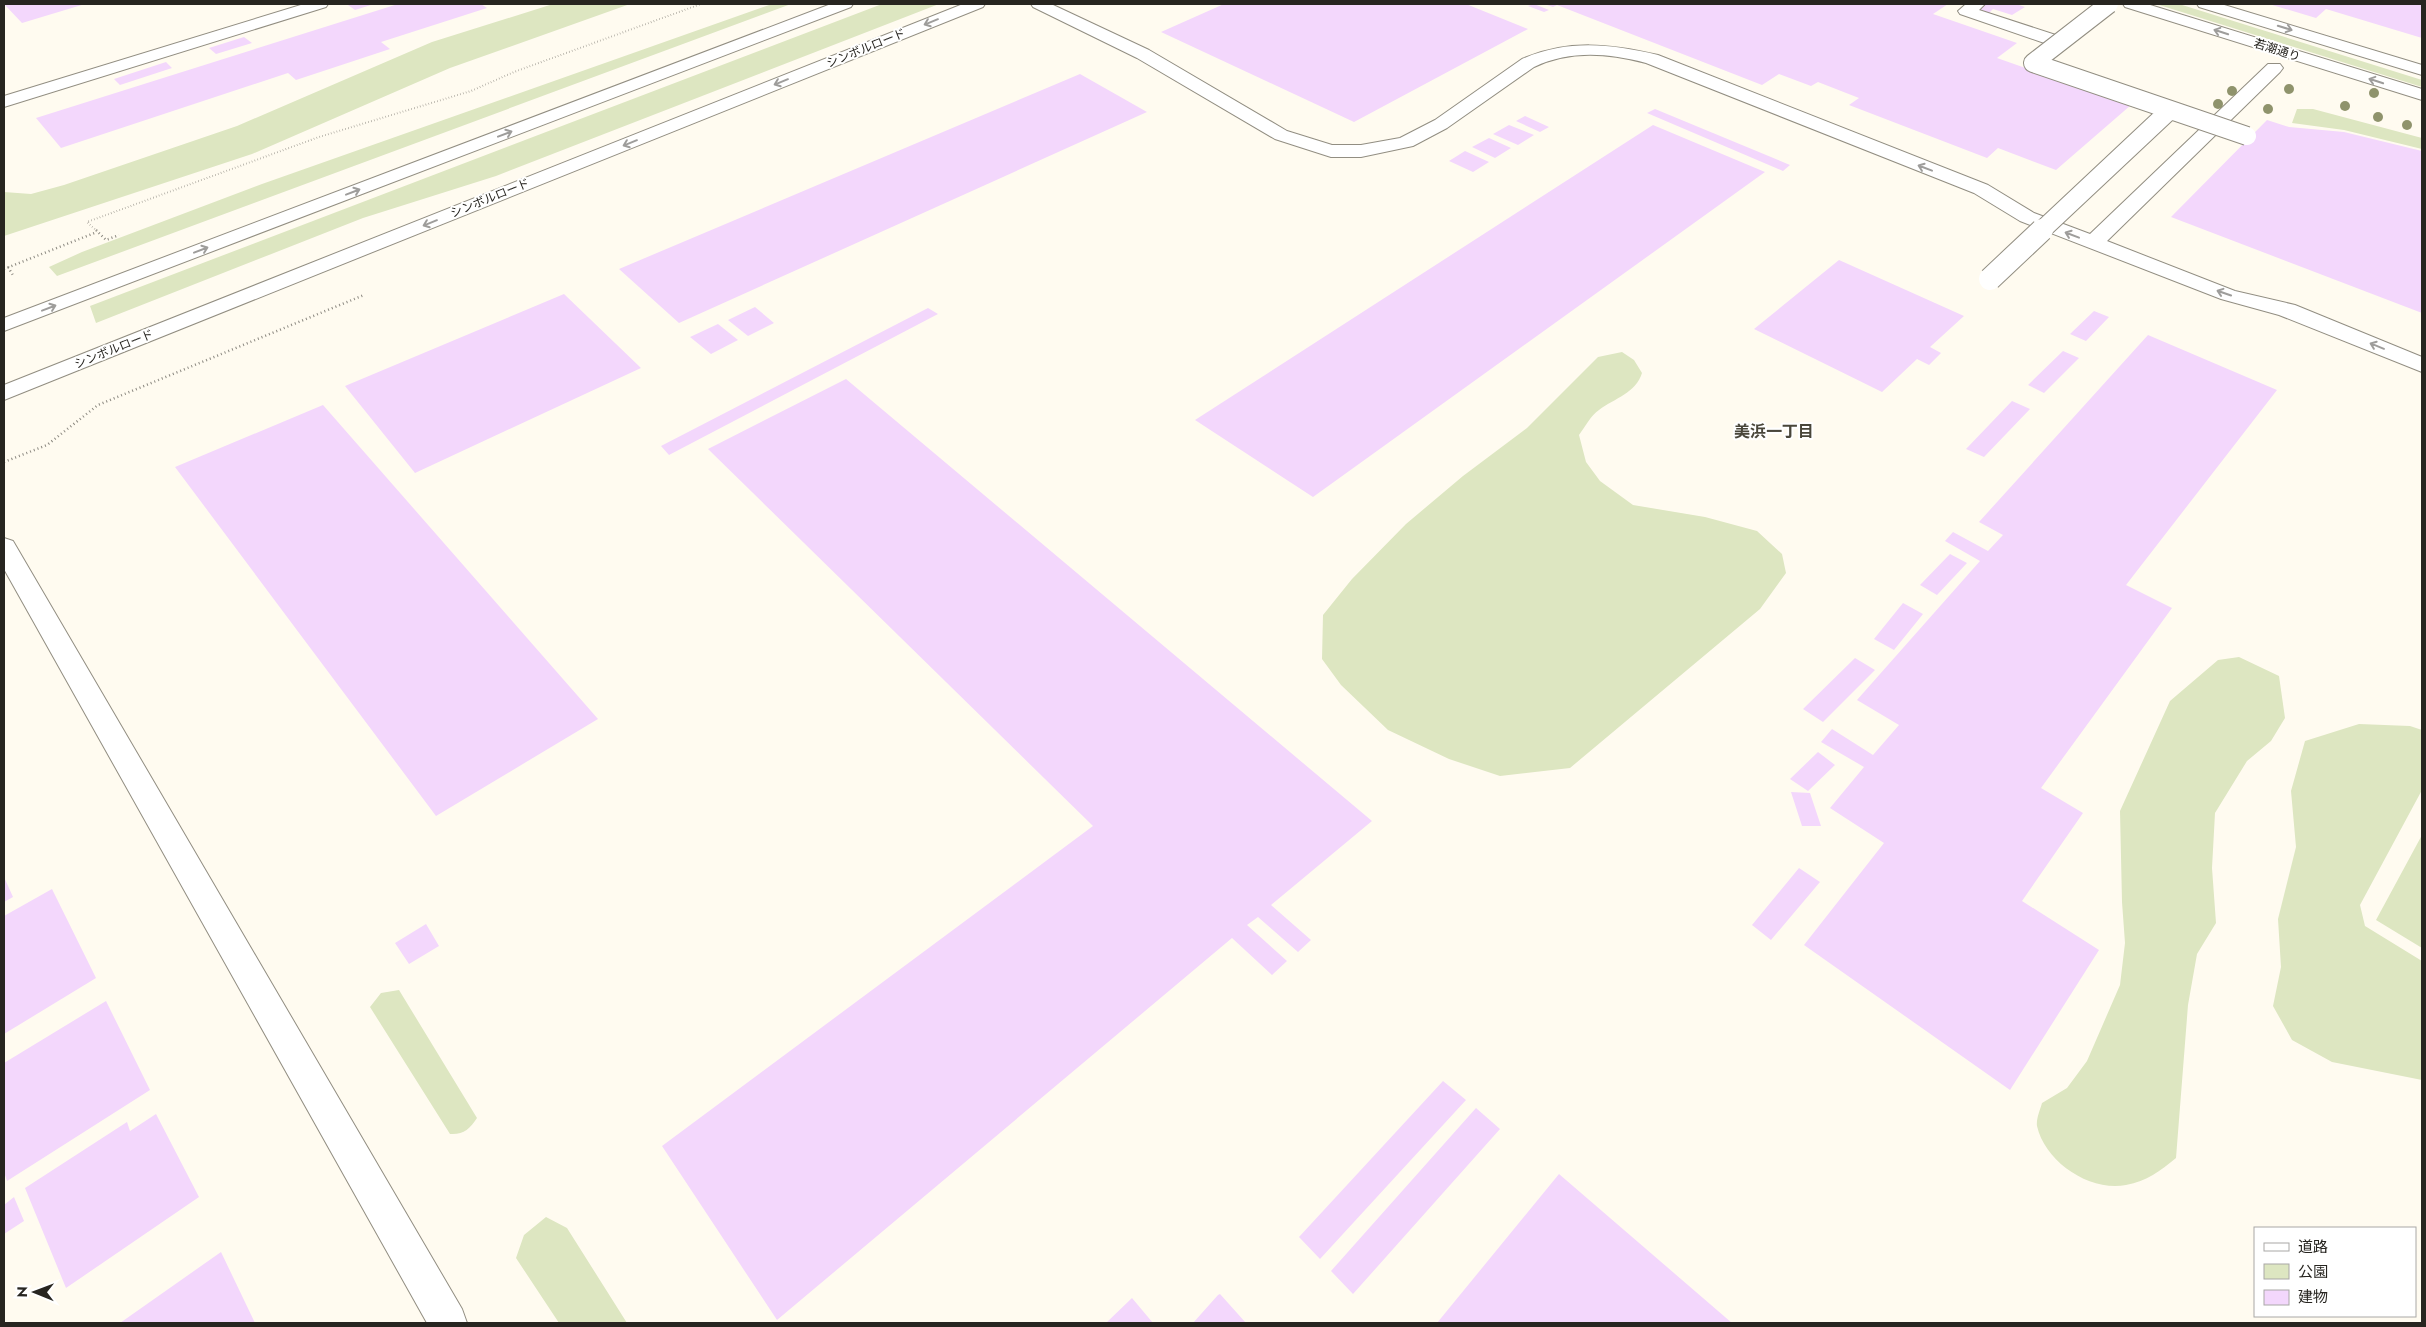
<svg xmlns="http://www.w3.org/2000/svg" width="2426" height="1327" font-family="Jost,'Noto Sans JP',sans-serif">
	<rect width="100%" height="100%" fill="#fffbf0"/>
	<path fill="#dde6c1" d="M553,4H630L450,68L252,154L4,236V192L31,194L64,185L237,126L432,42Z
		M772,4H791L57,276L49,267L82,252L262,184Z
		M882,4H939L496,176L363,218L96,323L90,306Z
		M2156,4H2179L2422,80V87Z
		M2297,109H2313L2422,138V149L2344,130L2292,123Z
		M1622,352L1634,360L1642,373C1636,393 1615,398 1599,410C1591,415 1585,427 1579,435L1586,462L1600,481L1633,505L1705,517L1757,531L1782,554L1786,573L1760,609L1570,768L1500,776L1449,759L1388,730L1341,685L1322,659L1323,615L1352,579L1406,524L1463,476L1527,428L1598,357Z
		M2239,657L2279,676L2285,718L2271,741L2247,761L2215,813L2212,868L2216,923L2197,954L2188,1005L2176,1158C2160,1171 2147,1181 2126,1185C2090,1192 2045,1162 2037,1126C2036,1119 2040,1110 2042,1103L2067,1088L2087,1061L2120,985L2125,943L2122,902L2120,811L2170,701L2218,660Z
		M2359,724L2410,726L2422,730V790L2360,905L2365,926L2422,961V1080L2332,1062L2292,1040L2273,1006L2281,967L2278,919L2296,847L2291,791L2305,741Z
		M2422,835V948L2376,920Z
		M399,990L477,1118C470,1129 463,1135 450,1134L370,1007L381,993Z
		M546,1217L567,1228L627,1323H559L516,1258L524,1235Z"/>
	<path fill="#f3d7fc" d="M4,4H85L22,23Z
		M353,4H374L355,10L348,5Z
		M398,4H481L487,8L381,42L390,49L296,80L288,73L61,148L36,118Z
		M1224,4H1466L1528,29L1354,122L1161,32Z
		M1534,4L1549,10L1544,12L1528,6Z
		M1544,4H1948L1933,14L2017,43L1997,58L2131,105L2056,170L1998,148L1987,158L1849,105L1859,98L1818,82L1811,86L1779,74L1762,85L1557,5L1553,7Z
		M1964,4H2016L2025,7L2012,15L1993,9L1989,13Z
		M2269,4H2422V38L2326,9L2316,18Z
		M244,37L252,43L216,54L209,48Z
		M166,62L172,68L120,85L114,79Z
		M1080,74L1147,112L679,323L619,269Z
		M1655,109L1790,165L1783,171L1647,113Z
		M1525,116L1549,127L1540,132L1516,121Z
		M2267,120L2289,127L2344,132L2422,151V313L2171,217Z
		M1509,125L1534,135L1518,145L1493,134Z
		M1653,125L1765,172L1313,497L1195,420Z
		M1489,138L1511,148L1495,158L1472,147Z
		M1465,151L1489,162L1473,172L1449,161Z
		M1839,260L1964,316L1930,347L1941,353L1929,365L1917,359L1882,392L1754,329Z
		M564,294L641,368L415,473L345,386Z
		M755,307L774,323L748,336L728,320Z
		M928,308L938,314L669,455L661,446Z
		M2094,311L2109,317L2086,341L2070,334Z
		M718,324L738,340L711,354L690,337Z
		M2148,335L2277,390L2126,585L2172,608L2041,788L2083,813L2022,901L2099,950L2010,1090L1804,945L1884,843L1830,808L1864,767L1821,742L1832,729L1873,755L1899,725L1857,700L1980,561L1945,541L1953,532L1988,551L2003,535L1979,522Z
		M2063,351L2079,358L2044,393L2028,385Z
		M846,379L1372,821L1271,905L1311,940L1298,952L1258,917L1247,925L1287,961L1272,975L1232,938L777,1320L662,1146L1093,826L708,449Z
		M2012,401L2030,409L1984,457L1966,449Z
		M323,405L598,719L436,816L175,467Z
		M1950,554L1967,563L1937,595L1920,585Z
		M1903,603L1923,614L1894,650L1874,639Z
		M1855,658L1875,670L1823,722L1803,709Z
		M1818,752L1835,765L1808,791L1790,779Z
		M1791,792L1810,793L1821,826H1802Z
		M1799,868L1820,882L1771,940L1752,925Z
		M4,877L13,897L4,902Z
		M52,889L96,978L4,1034V916Z
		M426,924L439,946L409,964L395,943Z
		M106,1001L150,1090L7,1181L4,1172V1063Z
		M1443,1081L1466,1100L1320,1259L1299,1237Z
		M1476,1108L1500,1129L1353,1294L1331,1271Z
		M156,1114L199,1197L66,1288L25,1188L127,1122L130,1131Z
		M1559,1174L1732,1323H1437Z
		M14,1197L24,1221L4,1234V1205Z
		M221,1252L255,1323H120Z
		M1220,1294L1246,1323H1193L1218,1295Z
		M1132,1298L1153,1323H1106Z"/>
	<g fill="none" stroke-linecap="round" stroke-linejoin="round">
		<g stroke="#928e82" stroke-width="2">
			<path id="minor" d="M304,4H328L326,7L4,107V96Z
				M1031,4H1051L1149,50L1287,131L1332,145H1361L1400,138L1435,120L1522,59C1568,39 1611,44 1658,55L1988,185L2034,213L2090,234L2268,64H2280L2283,68L2280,72L2107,241L2235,291L2295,305L2422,357V372L2279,315L2221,299L2020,221L1974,193L1646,63C1607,53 1571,50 1534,67L1447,128L1413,146L1361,157H1331L1275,139L1137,58L1033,7Z
				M1966,4H1985L1979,10L2065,38L2067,42L2065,46H2053L1960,14L1958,11Z
				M4,538L13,541L462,1309L467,1323H427L4,569Z"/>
		</g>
		<g stroke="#928e82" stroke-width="2">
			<path id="major" d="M831,4H853L851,7L4,331V318Z
				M963,4H985L983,7L4,400V385Z
				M2123,4H2147L2422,89V100L2125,7Z
				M2197,4H2221L2422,65V75L2199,7Z"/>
		</g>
		<path stroke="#8c8981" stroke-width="2" stroke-dasharray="0.5 2.5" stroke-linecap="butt" d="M97,231L87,222L319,137L471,91L514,72L701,4"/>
		<path stroke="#8c8981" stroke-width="2.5" stroke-dasharray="1 3" stroke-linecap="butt" d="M96,230L106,240L119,235
			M8,267L14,277
			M4,269L97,232
			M4,462L47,445L98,405L364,295"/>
		<use href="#minor" fill="#fff" fill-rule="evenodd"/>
		<use href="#major" fill="#fff" fill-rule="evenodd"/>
		<g stroke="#928e82" stroke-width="20" stroke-linecap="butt">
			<path id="minor-bridge-far1" d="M2109,4L2033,63L2247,136
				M2041,231L2170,110"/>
		</g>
		<g stroke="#928e82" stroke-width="24" stroke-linecap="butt">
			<path id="minor-bridge" d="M1990,279L2042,230"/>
		</g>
		<use href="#minor-bridge-far1" stroke="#fff" stroke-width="18"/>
		<use href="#minor-bridge" stroke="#fff" stroke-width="22"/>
	</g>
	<g fill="#8f936c">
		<circle cx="2289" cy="89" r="5"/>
		<circle cx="2232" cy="91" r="5"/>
		<circle cx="2374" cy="93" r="5"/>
		<circle cx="2218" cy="104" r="5"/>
		<circle cx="2345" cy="106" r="5"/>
		<circle cx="2268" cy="109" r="5"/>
		<circle cx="2378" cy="117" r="5"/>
		<circle cx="2407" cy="125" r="5"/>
	</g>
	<defs><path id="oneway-shaft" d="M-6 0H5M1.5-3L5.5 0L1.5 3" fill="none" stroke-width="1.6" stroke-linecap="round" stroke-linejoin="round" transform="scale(1.25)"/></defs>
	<g stroke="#9e9d9b">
		<use href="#oneway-shaft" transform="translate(931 22) rotate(158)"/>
		<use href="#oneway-shaft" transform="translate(2285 28) rotate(17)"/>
		<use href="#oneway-shaft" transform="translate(2221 32) rotate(-162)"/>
		<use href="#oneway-shaft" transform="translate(2376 81) rotate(-162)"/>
		<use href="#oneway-shaft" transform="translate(781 82) rotate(158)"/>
		<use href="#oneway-shaft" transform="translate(505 134) rotate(-21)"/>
		<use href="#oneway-shaft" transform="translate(630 143) rotate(158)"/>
		<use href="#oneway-shaft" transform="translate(1925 168) rotate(-159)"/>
		<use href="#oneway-shaft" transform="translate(353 192) rotate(-21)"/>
		<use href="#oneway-shaft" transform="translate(430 223) rotate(158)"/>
		<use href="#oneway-shaft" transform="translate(2072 235) rotate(-159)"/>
		<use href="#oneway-shaft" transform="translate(201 250) rotate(-21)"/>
		<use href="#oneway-shaft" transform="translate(2224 293) rotate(-161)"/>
		<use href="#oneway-shaft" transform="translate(49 308) rotate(-21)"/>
		<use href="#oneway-shaft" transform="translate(2377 346) rotate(-158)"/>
	</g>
	<g text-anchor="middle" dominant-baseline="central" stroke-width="4" stroke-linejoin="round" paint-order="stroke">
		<g font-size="12" fill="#272520" stroke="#fff">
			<text transform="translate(866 48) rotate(-22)">シンボルロード</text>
			<text transform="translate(2277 50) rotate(18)">若潮通り</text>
			<text transform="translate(490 198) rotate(-22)">シンボルロード</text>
			<text transform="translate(114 349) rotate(-22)">シンボルロード</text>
		</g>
		<g font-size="16" font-weight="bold" fill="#49463a" stroke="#fff">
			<text x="1774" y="431">美浜一丁目</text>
		</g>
	</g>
	<rect width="2426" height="1327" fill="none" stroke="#272520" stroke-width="10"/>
	<rect x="2254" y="1227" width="162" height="90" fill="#ffffff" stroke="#a9a8a6"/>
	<rect x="2264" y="1243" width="25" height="8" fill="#ffffff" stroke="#a9a8a6"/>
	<text x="2298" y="1252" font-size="15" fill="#272520">道路</text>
	<rect x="2264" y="1264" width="25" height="15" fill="#dde6c1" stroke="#a9a8a6"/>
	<text x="2298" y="1277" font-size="15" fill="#272520">公園</text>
	<rect x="2264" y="1290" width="25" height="15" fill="#f3d7fc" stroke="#a9a8a6"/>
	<text x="2298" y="1302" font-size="15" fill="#272520">建物</text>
	<g transform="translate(35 1292) rotate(271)" stroke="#ffffff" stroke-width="4" paint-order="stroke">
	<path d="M0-4L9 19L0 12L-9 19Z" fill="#272520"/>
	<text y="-8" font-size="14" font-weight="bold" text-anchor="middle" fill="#272520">N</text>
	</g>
</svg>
